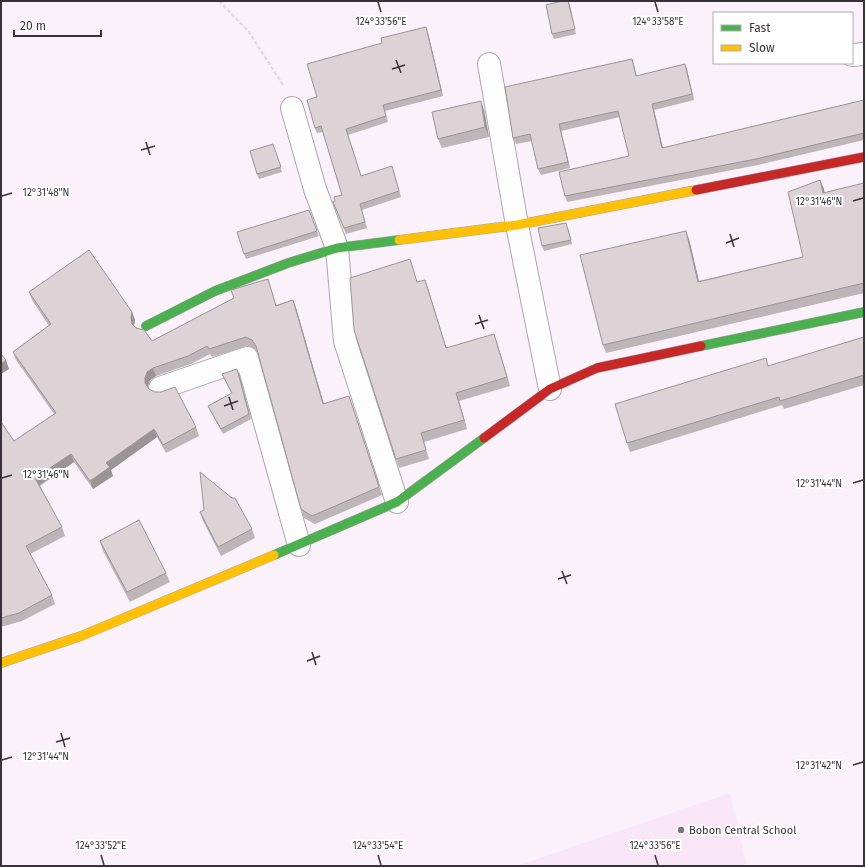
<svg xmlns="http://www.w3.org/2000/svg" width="865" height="867" font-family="'Fira Sans',sans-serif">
	<rect width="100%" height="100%" fill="#faf1fa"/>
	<path fill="#f9e7f8" d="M730,793L747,866H517Z"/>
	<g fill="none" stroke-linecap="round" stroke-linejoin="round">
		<g stroke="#ada6ad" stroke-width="24">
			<path id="street" d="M852,55L864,54
				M489,64L517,225L550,389
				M292,108L315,189L337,248L345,341L397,502
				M160,388L247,358L299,545"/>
		</g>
		<g stroke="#ada6ad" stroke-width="10">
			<path id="fast" d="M146,326L215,291L288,263L337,248L399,240
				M701,346L864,312
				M274,555L397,502L484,438"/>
		</g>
		<g stroke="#ada6ad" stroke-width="10">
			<path id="slow" d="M399,240L517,225L696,190
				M1,663L81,636L274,555"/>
		</g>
		<g stroke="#ada6ad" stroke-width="10">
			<path id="jam" d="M696,190L864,157
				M484,438L550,389L597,368L701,346"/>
		</g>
		<path stroke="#dfdddf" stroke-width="2.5" stroke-dasharray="4 2" stroke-linecap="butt" d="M219,1L249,32L283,85"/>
		<use href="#street" stroke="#fefdfe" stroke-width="22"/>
		<use href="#fast" stroke="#4caf50" stroke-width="9"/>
		<use href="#slow" stroke="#ffc107" stroke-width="9"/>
		<use href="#jam" stroke="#c62828" stroke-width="9"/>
	</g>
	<path fill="#beb5b8" d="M568,1L576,34L554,39L552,34Z
		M428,33L443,96L385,111L388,122L348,135L361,176L394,172L401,197L362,210L367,228L346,234L333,202L335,201L342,195L323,132L317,133L315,128L317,97Z
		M632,59L636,76L685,64L687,70L694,100L654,110L663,148L864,100V140L758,165L567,202L565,196L629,156L620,117L561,131L570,168L541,175L538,169L532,141L516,144L513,138Z
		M484,110L489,137L442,148L438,139Z
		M273,144L282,172L259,179L257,174Z
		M820,180L824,189V193L864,183V293L606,353L603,345L689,239L699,281L803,257Z
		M309,210L319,236L246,259L244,254Z
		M568,228L572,244L544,251L542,246Z
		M410,259L417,282L425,280L446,348L497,343L510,386L459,401L467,429L424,442L429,459L399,468L396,459Z
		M268,279L276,305L293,300L296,308L324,404H352L382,495L315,524L304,518L301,509L258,353L255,349L249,346L212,357L210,354L191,364L156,376L150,380L148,386L149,389L196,427L199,436L166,453L157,437L111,470L113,476L93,489L74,462L40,486L62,527L65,536L30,554L52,595L55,604L22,621L1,627V422L14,441L54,414L16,360L13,352L49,326L32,300L29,292L132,312L135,320L134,325L152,341L234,298Z
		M864,337V385L784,409L782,405L630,452L627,443L766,358L768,366Z
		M222,374H239L251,419L223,434L210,411L208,406L232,394L224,379Z
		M204,510L252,529L255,538L221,556L203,521L200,512Z
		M100,541L166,573L170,582L130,602L103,551Z"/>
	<path fill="#9b9496" d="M568,1L570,5L576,34L575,29Z
		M426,27L428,33L443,96L441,90Z
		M632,59L634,65L638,82L636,76Z
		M685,64L687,70L694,100L692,94Z
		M481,101L484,110L489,137L485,127Z
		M652,104L654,110L664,154L662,148Z
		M559,124L561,131L570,168L568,162Z
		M820,180L824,189L826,202L823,193Z
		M686,231L689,239L701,290L698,282Z
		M425,280L428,288L449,357L446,348Z
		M293,300L296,308L326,412L323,404Z
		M132,312L135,320L134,326L132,324L131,317Z
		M494,334L497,343L510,386L507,377Z
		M6,360L9,369L1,374V364Z
		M153,368L156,376L150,380L148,386V392L145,383V378L147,372Z
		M237,369L239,374L251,419L249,414Z
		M456,393L459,401L467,429L464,420Z
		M154,429L157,437L111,470L113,476L93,489L90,481L106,463Z
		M71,454L74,462L38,486L35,478Z"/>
	<path fill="#ddd3d6" stroke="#9b9496" d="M562,1H568L575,29L552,34L546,5Z
		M426,27L441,90L383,105L386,116L346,129L361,176L392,166L399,191L360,204L365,222L344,228L333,202L335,201L334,197L342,195L321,126L315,128L307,100L317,97L307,64L382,43L381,38Z
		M632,59L636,76L685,64L692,94L652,104L662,148L864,100V133L756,159L565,196L559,172L629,156L618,111L559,124L568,162L538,169L530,134L513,138L505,87Z
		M481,101L485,127L438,139L432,112Z
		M273,144L281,167L257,174L250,151Z
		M820,180L823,193L864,183V283L603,345L580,255L686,231L698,282L803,257L788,192Z
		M309,210L317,231L244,254L237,232Z
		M566,223L571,240L542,246L538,228Z
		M89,250L132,312L131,317L132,324L136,328L144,330L152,341L234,298L231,290L268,279L276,306L293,300L323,404L349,396L379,487L312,516L301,509L256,346L252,340L246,337L209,349L207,346L188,356L153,368L147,372L145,378V383L149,389L155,392H161L175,387L196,427L163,445L154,429L106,463L110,467L90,481L71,454L35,478L62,527L26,546L52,595L19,613L1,618V422L14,441L56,413L13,352L51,324L29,292Z
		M410,259L417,282L425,280L446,348L494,334L507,377L456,393L464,420L421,433L426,450L396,459L354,330L350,278Z
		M864,337V375L780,401L779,397L627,443L615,404L766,358L768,366Z
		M1,354L6,360L1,364Z
		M237,369L249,414L221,429L208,406L232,393L222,374Z
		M200,472L232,498H235L252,529L218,547L200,512L204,510Z
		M139,520L166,573L127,592L100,541Z"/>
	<path fill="none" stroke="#3a323a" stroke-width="1.5" d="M378,2L381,12M655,2L658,12M396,60L401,73M392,69L405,65M146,142L150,155M141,150L155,146M2,196L12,193M853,201L863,198M730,234L734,247M726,243L739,238M479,315L484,329M475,324L488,320M229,397L233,410M224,406L238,401M2,478L12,475M853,483L863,480M562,571L567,584M558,579L571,575M312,652L316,665M307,661L320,656M61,733L65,747M56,742L70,738M2,760L12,757M853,765L863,762M101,855L104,865M378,855L381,865M655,855L658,865"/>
	<circle fill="#7d757d" stroke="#fff" stroke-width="1.5" cx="681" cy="830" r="4"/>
	<g text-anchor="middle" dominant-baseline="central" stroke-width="4" stroke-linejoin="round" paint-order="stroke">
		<g font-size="11" fill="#3a323a" stroke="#fff" text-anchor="start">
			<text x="689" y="830">Bobon Central School</text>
		</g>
	</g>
	<g font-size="10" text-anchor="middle" fill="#3a323a" stroke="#fff" stroke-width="4" stroke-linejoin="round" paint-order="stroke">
		<text x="381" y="25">124°33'56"E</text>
		<text x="658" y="25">124°33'58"E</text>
		<text x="46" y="196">12°31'48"N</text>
		<text x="819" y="205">12°31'46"N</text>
		<text x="46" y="478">12°31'46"N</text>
		<text x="819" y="487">12°31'44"N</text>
		<text x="46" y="760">12°31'44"N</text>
		<text x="819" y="769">12°31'42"N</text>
		<text x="101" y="849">124°33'52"E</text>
		<text x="378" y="849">124°33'54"E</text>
		<text x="655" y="849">124°33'56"E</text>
	</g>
	<rect width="865" height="867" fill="none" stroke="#3a323a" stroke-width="4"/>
	<rect x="713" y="12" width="140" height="52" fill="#ffffff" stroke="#b0adb0"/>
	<rect x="721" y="25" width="20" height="6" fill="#4caf50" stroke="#b0adb0"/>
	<text x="749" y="32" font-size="12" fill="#3a323a">Fast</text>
	<rect x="721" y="45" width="20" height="6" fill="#ffc107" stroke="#b0adb0"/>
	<text x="749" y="52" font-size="12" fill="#3a323a">Slow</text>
	<path d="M14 30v6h87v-6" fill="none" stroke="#3a323a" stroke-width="2"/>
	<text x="20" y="30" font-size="12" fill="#3a323a" stroke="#ffffff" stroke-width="3" paint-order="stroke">20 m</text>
</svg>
